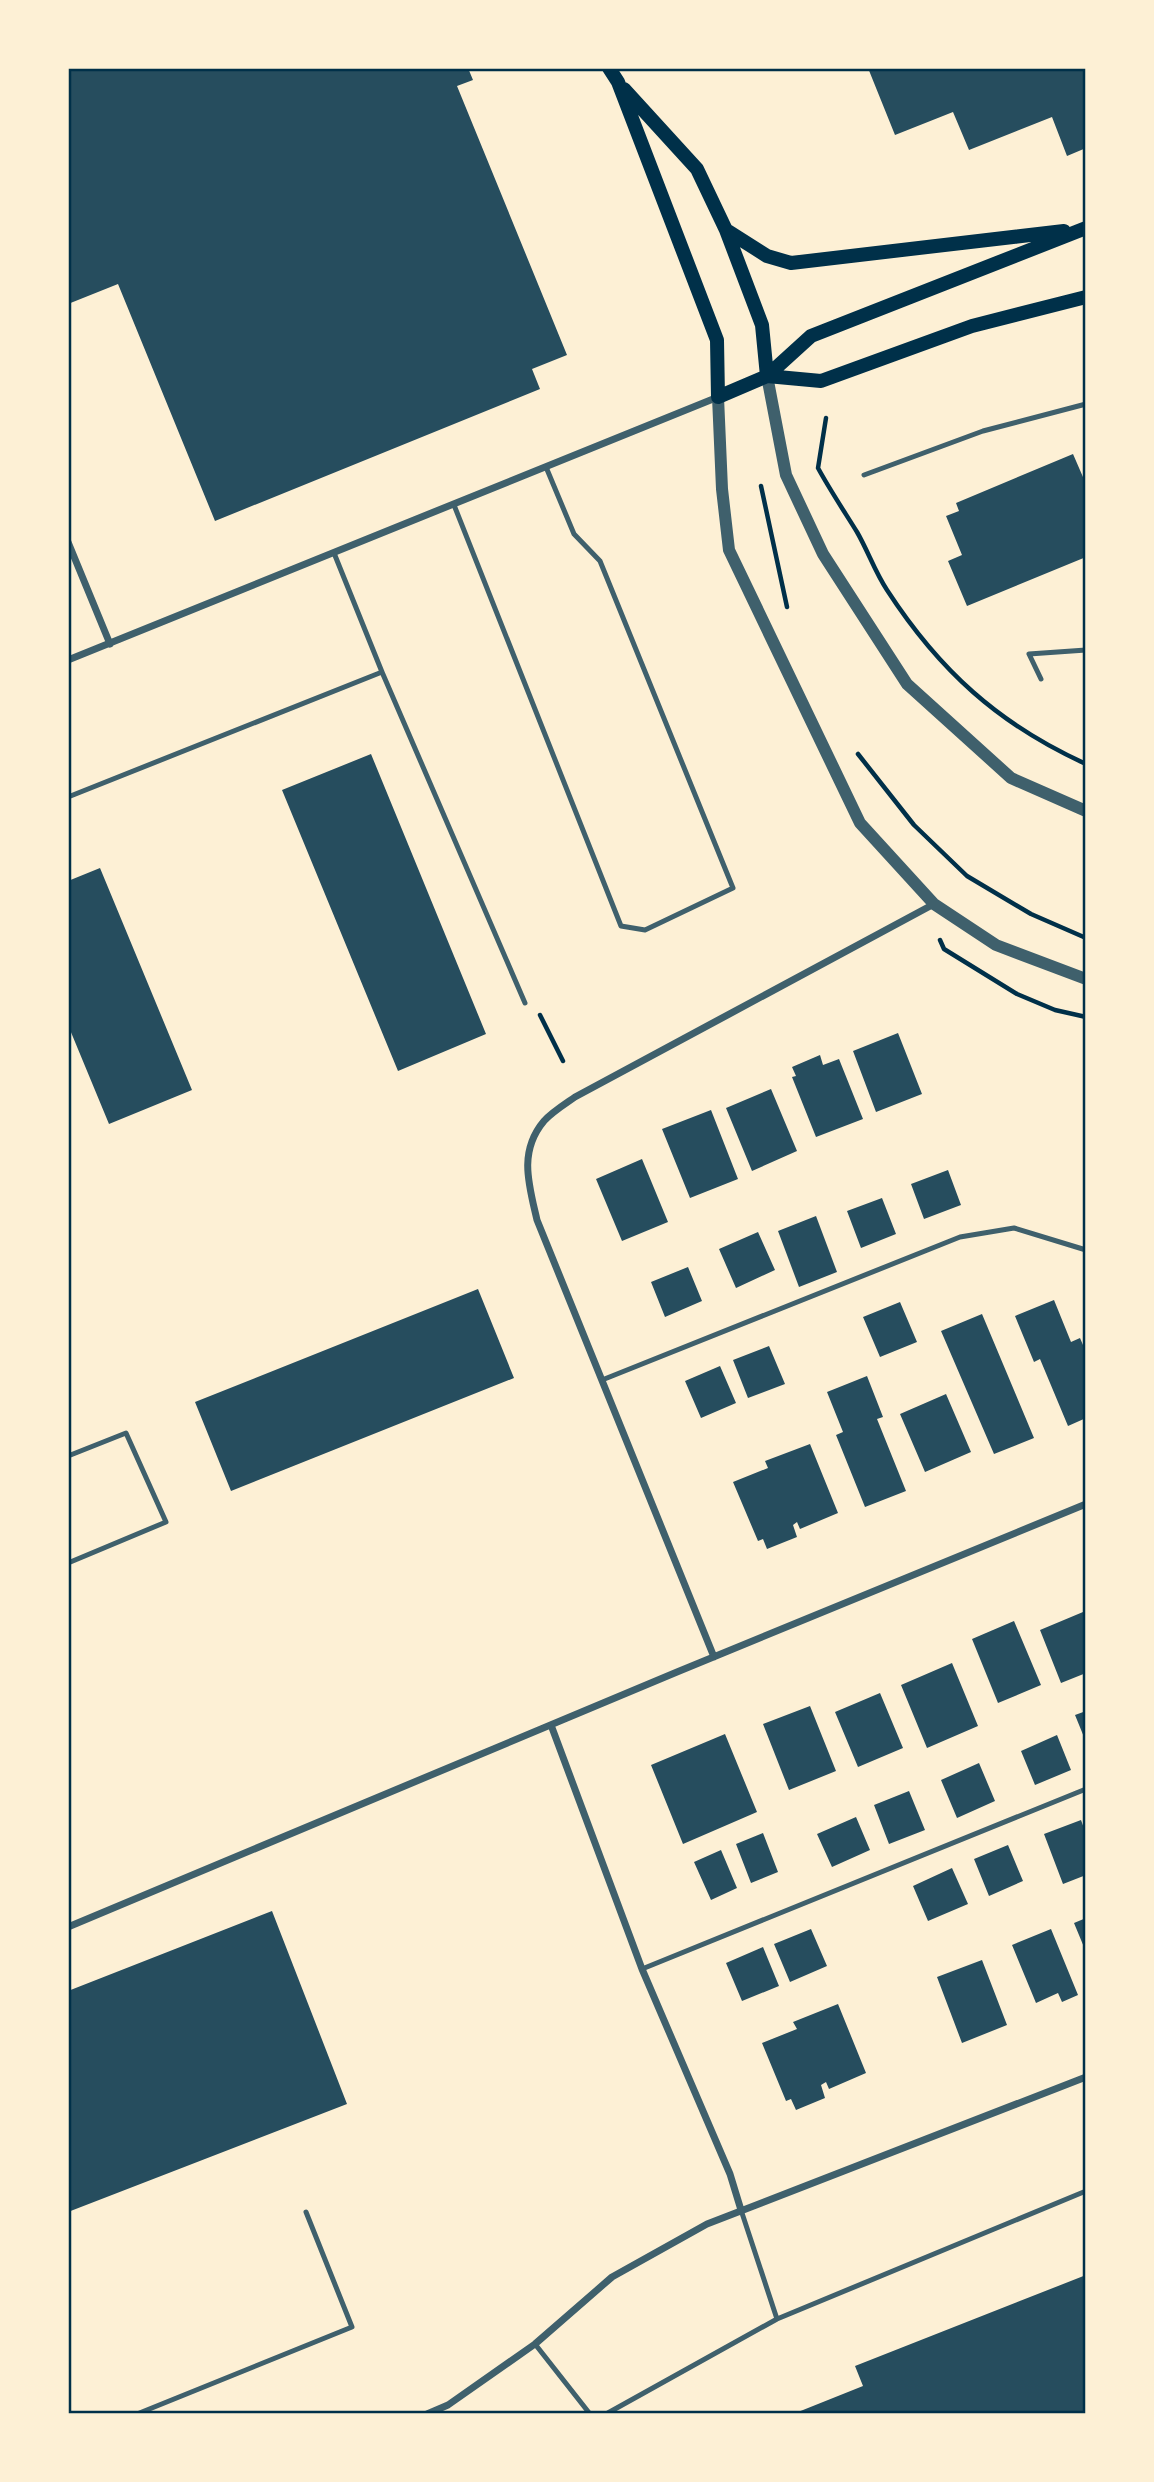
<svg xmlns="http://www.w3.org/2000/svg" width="1154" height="2482" font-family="'Space Grotesk',sans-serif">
	<rect width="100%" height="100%" fill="#fdf0d5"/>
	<path fill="#264d5e" d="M68,68H468L473,80L457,86L567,355L532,369L540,389L215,521L118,284L68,304Z
		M868,68H1086V148L1067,156L1052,117L969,150L953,112L895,135Z
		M1073,454L1086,484V557L967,606L948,561L962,555L946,516L959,511L956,503Z
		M371,754L486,1034L398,1071L282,790Z
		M100,868L192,1090L109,1124L68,1025V881Z
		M898,1033L922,1094L876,1112L853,1051Z
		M820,1055L823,1065L839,1059L863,1119L816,1137L792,1077L796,1076L792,1067Z
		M771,1089L797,1151L752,1171L726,1108Z
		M711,1110L738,1179L690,1198L662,1129Z
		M642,1159L668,1222L622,1241L596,1179Z
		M948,1170L961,1205L924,1219L911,1184Z
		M882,1198L896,1234L861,1248L847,1211Z
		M816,1216L837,1272L799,1287L778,1231Z
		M758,1232L775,1270L736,1288L719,1249Z
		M688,1267L702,1301L665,1317L651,1282Z
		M478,1289L514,1378L231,1491L195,1402Z
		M1054,1300L1071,1342L1080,1338L1086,1352V1418L1068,1426L1040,1359L1034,1362L1015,1316Z
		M900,1302L917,1342L880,1357L863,1317Z
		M982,1314L1034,1438L994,1454L941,1331Z
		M769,1346L785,1384L748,1398L733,1360Z
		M720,1366L736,1403L701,1418L685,1381Z
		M867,1376L883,1417L877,1419L906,1491L865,1507L836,1435L843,1432L827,1392Z
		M946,1394L971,1452L925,1472L900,1414Z
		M810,1444L838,1513L800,1529L797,1522L793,1525L797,1537L767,1549L763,1539L758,1541L733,1482L768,1468L765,1461Z
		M1083,1612L1086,1619V1673L1061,1683L1040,1630Z
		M1014,1621L1041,1685L998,1703L972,1639Z
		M952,1663L978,1726L927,1748L901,1685Z
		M880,1693L903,1748L858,1767L835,1712Z
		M810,1706L836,1771L789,1790L763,1724Z
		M1086,1711V1742L1075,1715Z
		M725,1734L757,1812L683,1844L651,1765Z
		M1057,1735L1071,1770L1035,1785L1021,1751Z
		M979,1763L995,1801L957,1818L941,1780Z
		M909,1791L925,1830L889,1844L874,1805Z
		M856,1817L870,1850L832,1867L817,1834Z
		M1081,1820L1086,1834V1875L1063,1884L1044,1834Z
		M763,1833L778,1872L751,1883L736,1844Z
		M1008,1845L1023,1881L989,1896L974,1859Z
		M721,1850L737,1888L711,1900L694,1862Z
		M952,1868L968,1904L928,1921L913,1886Z
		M272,1911L347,2104L68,2212V1991Z
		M1086,1918V1952L1074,1923Z
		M811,1929L827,1966L790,1982L774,1944Z
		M1051,1929L1078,1995L1062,2002L1058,1993L1036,2003L1012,1945Z
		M763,1947L779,1986L742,2001L726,1963Z
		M982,1960L1007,2025L962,2043L937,1977Z
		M838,2004L866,2073L829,2089L826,2082L821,2085L825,2098L796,2110L791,2099L786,2101L762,2043L797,2029L793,2022Z
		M1086,2275V2414H793L863,2386L855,2366Z"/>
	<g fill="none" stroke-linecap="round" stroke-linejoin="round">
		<path stroke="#003049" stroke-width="4.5" d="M826,418L818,468C830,490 844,511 857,532C868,551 875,572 887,590C939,670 998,724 1086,764
			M761,486L787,607
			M858,754L914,825L967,876L1031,914L1086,938
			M940,940L944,949L1017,994L1055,1010L1086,1017
			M540,1015L563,1061"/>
		<path stroke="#3f606c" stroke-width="5" d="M864,475L983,431L1086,404
			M454,505L621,926L645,930L733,888L600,561L574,534L546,467
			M334,553L382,672
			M1041,679L1029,654L1086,650
			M68,797L382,672L525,1003
			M602,1380L960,1237L1014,1228L1086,1250
			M68,1456L126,1433L166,1522L68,1563
			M642,1969L1086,1789
			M741,2210L777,2319L1086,2191
			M535,2344L590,2414
			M137,2414L352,2327L306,2212
			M606,2414L777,2319"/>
		<path stroke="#3f606c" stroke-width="7" d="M68,542L110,644
			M68,660L718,397
			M714,1657L537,1220C529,1185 518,1152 544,1121C552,1112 565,1104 575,1097L934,904
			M551,1725L642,1969L730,2174L741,2210
			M68,1927L677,1672L1086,1504
			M427,2414L448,2405L535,2344L612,2277L707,2224L1086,2077"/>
		<path stroke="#3f606c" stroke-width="12" d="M767,376L786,475L823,554L907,684L1011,778L1086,811
			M718,397L722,489L729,550L860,823L934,904L996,945L1086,979"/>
		<path stroke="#003049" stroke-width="14" d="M609,68L618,82L717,340L718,397L767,376L811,336L1086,228
			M624,89L697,169L726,230L762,325L767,376
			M726,230L767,256L791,263L1064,231
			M767,376L821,381L972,326L1086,297"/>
	</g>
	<rect width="1154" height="2482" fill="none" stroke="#fdf0d5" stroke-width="140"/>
	<rect x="70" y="70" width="1014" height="2342" fill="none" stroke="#003049" stroke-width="2.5"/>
</svg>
